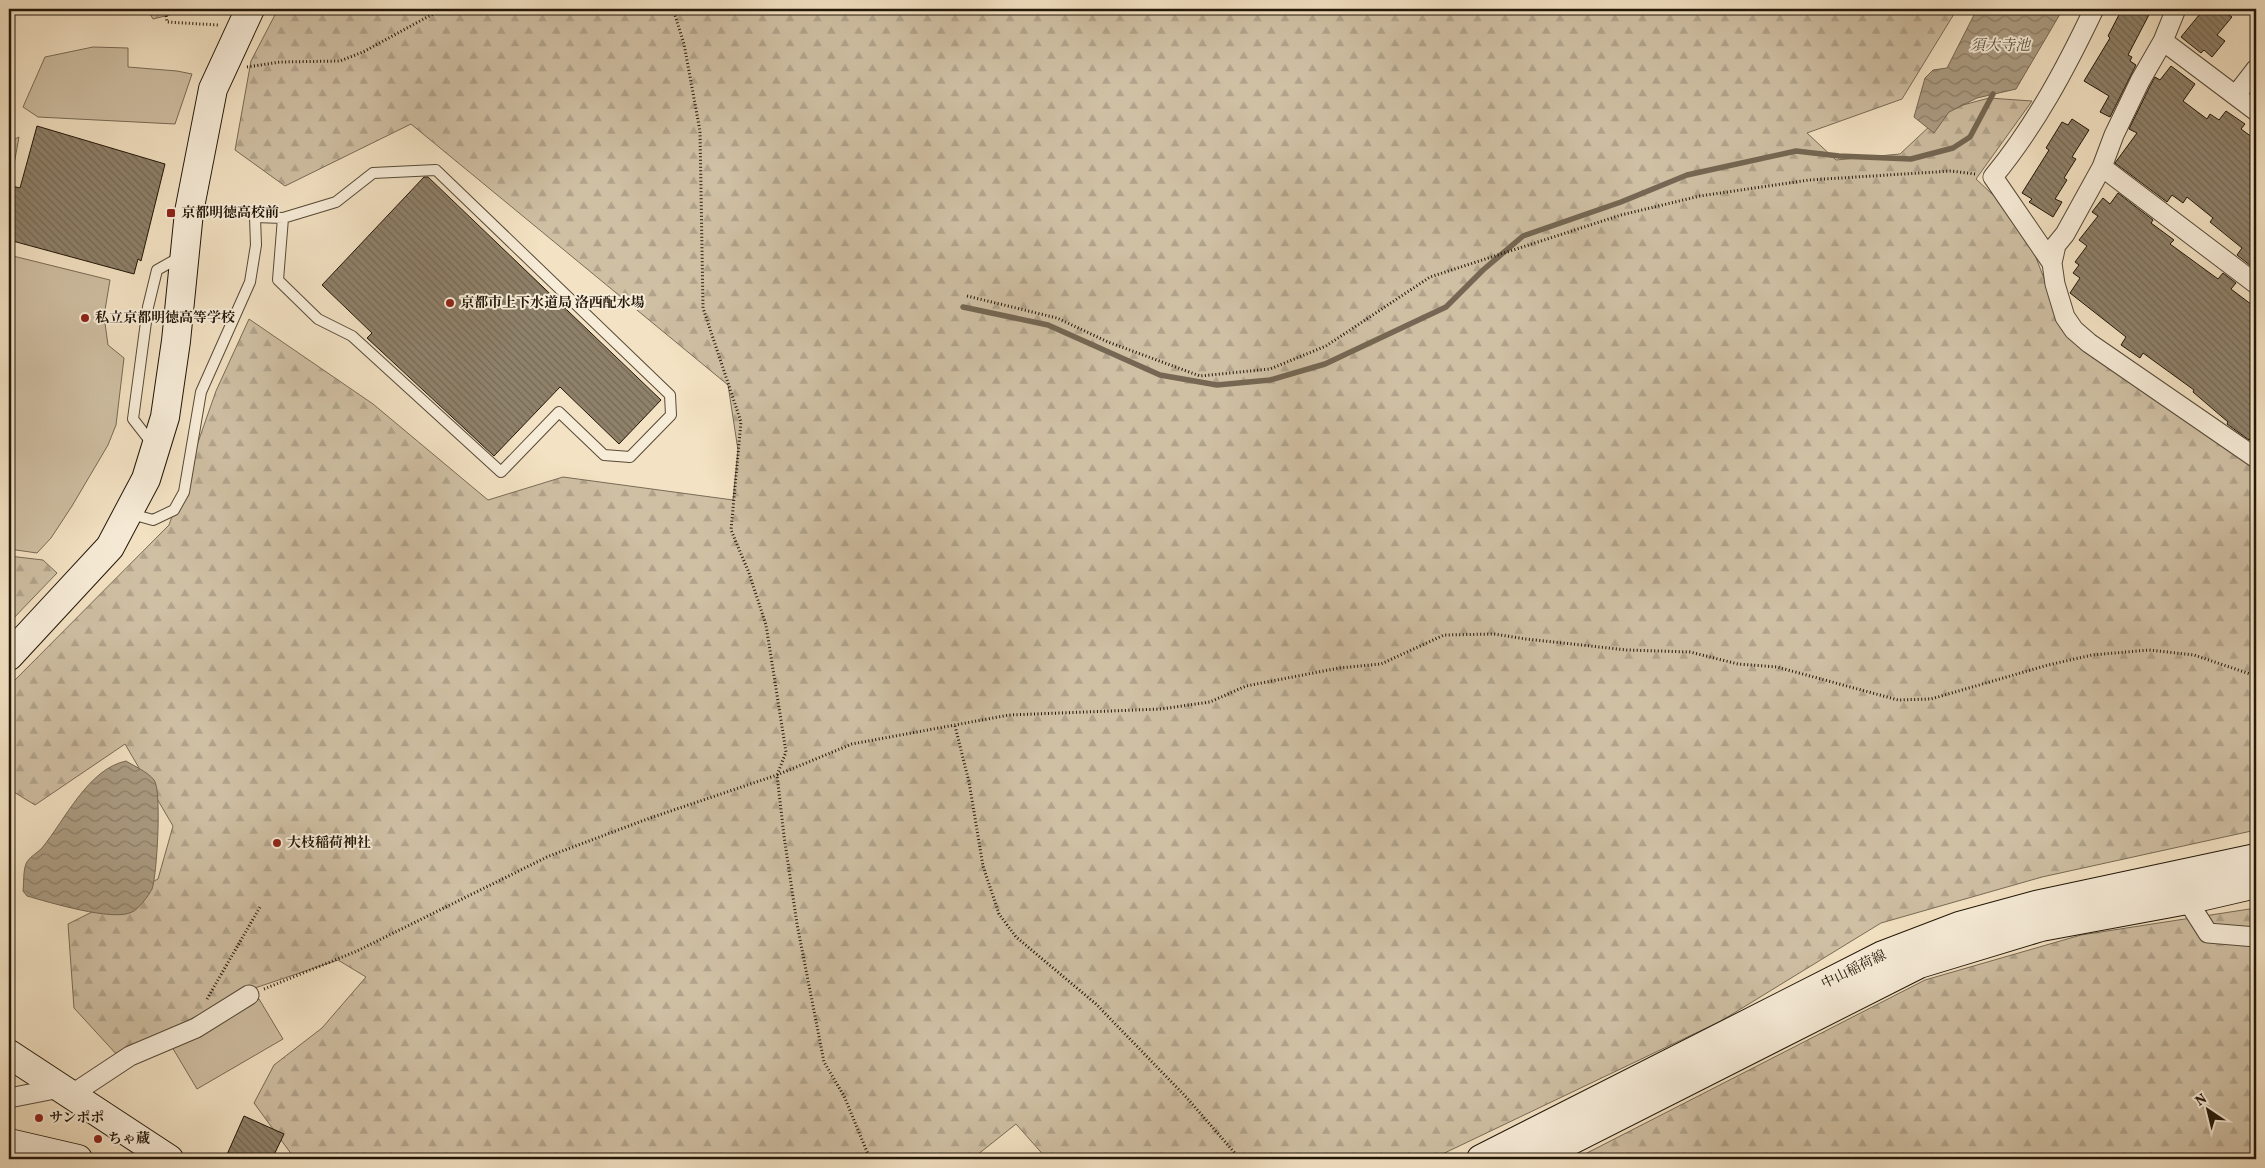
<svg xmlns="http://www.w3.org/2000/svg" width="2265" height="1168" font-family="Vollkorn,'Noto Serif JP',serif">
	<defs>
		<pattern id="forest-firs" width="22" height="20" patternUnits="userSpaceOnUse" patternTransform="scale(1.25)"><rect width="22" height="20" fill="#cfbfa3"/><path d="M5 1l3.5 6h-7zM16 11l3.5 6h-7z" fill="#b1a38b"/></pattern>
		<pattern id="water-waves" width="16" height="10" patternUnits="userSpaceOnUse" patternTransform="scale(1.25)"><rect width="16" height="10" fill="#ac9d84"/><path d="M0 5q4-4 8 0t8 0" fill="none" stroke="#8c7f6a"/></pattern>
		<pattern id="building-back-hatch" width="6" height="6" patternUnits="userSpaceOnUse" patternTransform="scale(1.25)"><rect width="6" height="6" fill="#8f816a"/><path d="M-1 5l2 2M0 0l6 6M5-1l2 2" fill="none" stroke="#746955"/></pattern>
	</defs>
	<rect width="100%" height="100%" fill="#f3e2c3"/>
	<filter id="stains"><feTurbulence type="fractalNoise" baseFrequency=".004" numOctaves="4"/><feColorMatrix values="0 0 0 0 .2 0 0 0 0 .09 0 0 0 0 .02 0 0 0 .5 -.17"/></filter>
	<radialGradient id="worn" r=".72"><stop offset=".6" stop-color="#630" stop-opacity="0"/><stop offset="1" stop-color="#630" stop-opacity=".3"/></radialGradient>
	<path fill="#cfbfa3" stroke="#786b56" d="M93,47L128,48V67L177,71L192,74L175,124L38,117L23,107L45,57Z
		M9,255L110,280L104,316L108,345L124,358L116,425L108,445L72,506L51,538L37,553L9,549Z
		M259,999L283,1039L197,1089L172,1047Z"/>
	<path fill="url(#forest-firs)" stroke="#786b56" d="M147,9H193L153,19Z
		M278,9H1957L1902,99L1807,133L1836,160L1900,154L1948,109L1989,98L2032,101L1976,179L2008,209L2035,255L2065,333L2256,464V830L2042,877L1881,923L1721,1021L1432,1159H1047L1016,1124L972,1159H295L254,1103L274,1065L322,1028L366,977L338,960L246,991L118,1056L74,1008L68,924L158,879L173,826L125,744L35,805L9,789V686L169,525L216,391L249,319L373,404L488,500L563,477L733,500L738,450L728,385L411,124L285,186L235,150L251,61Z
		M19,137L13,170L9,174V142Z
		M9,556L43,560L57,573L9,623Z
		M2256,908V1159H1588L1585,1154L1925,980L2081,935Z"/>
	<path fill="url(#water-waves)" stroke="#756753" d="M1977,9H2063L2016,89L1977,98L1949,112L1934,133L1914,117L1925,78L1933,70L1947,68Z
		M126,761C134,766 148,772 154,780C162,789 157,876 152,889C149,895 138,910 132,912C114,922 48,902 27,896L23,891C24,884 23,871 26,864C28,858 37,853 42,848C65,820 88,769 126,761Z"/>
	<g fill="none" stroke-linecap="round" stroke-linejoin="round">
		<path stroke="#756753" stroke-width="5.5" d="M963,307L1048,325L1160,375L1217,385L1270,380L1325,364L1446,307L1483,270L1523,236L1621,202L1687,175L1796,151L1839,156L1911,159L1953,148L1970,137L1993,94"/>
	</g>
	<path fill="url(#building-back-hatch)" stroke="#221709" d="M2122,9H2152L2128,55L2132,57L2130,61L2136,65L2110,117L2100,112L2109,96L2084,81L2110,38L2108,36Z
		M2204,9H2221L2232,17L2217,35L2225,41L2212,57L2204,50L2201,53L2181,37Z
		M2171,66L2195,84L2183,101L2207,119L2210,114L2219,120L2226,111L2245,124L2241,129L2256,140V259L2251,266L2237,255L2242,248L2210,222L2213,218L2187,197L2183,203L2172,195L2167,202L2115,163L2137,133L2129,129L2150,86L2155,77L2160,80Z
		M2072,119L2089,130L2072,157L2076,159L2064,178L2067,180L2055,199L2062,202L2053,217L2029,202L2032,199L2022,193L2049,150L2046,148L2062,122L2068,125Z
		M37,126L165,164L141,261L138,259L134,274L9,240V195L12,186L20,188Z
		M424,177H428L661,400L619,444L560,387L494,456L367,338L372,333L322,285Z
		M2118,193L2153,220L2151,223L2174,240L2170,244L2218,279L2223,273L2236,283L2231,289L2256,308V430L2249,440L2227,424L2228,422L2193,392L2194,390L2143,353L2140,358L2121,345L2126,337L2070,293L2080,278L2073,273L2079,265L2075,262L2087,246L2079,240L2098,216L2092,212L2103,198L2110,204Z
		M244,1116L284,1134L272,1159H225Z"/>
	<g fill="none" stroke-linecap="round" stroke-linejoin="round">
		<g stroke="#564a38" stroke-width="12">
			<path id="lane" d="M154,446L133,419L148,307L157,270L182,256
				M128,513L153,520L174,510L184,492L201,392L250,282L256,245L255,217L283,218L336,202L373,173L436,170L670,395L671,415L630,457L604,455L559,412L501,472L352,336L318,319L278,280L283,218"/>
		</g>
		<g stroke="#564a38" stroke-width="21">
			<path id="street" d="M2094,9C2066,68 2035,126 1993,177L2052,263L2055,284L2065,317L2074,330L2089,343L2256,458
				M2163,41L2256,111
				M2236,95L2256,69
				M2102,167L2256,284
				M2052,263L2056,245L2065,234L2102,167L2114,135L2140,81L2163,41L2176,9
				M2187,900L2208,933L2256,937
				M71,1095L130,1056L196,1028L249,995
				M9,1098L60,1088"/>
		</g>
		<g stroke="#221709" stroke-width="30">
			<path id="secondary" d="M9,656L110,547L146,479L165,417L176,341L189,212L213,89L250,9
				M9,1054L169,1159
				M9,1143L78,1159
				M1481,1159L1883,955L1959,926L2036,905L2256,858
				M1534,1159L1919,964L2041,927L2187,900L2256,884"/>
		</g>
		<path stroke="#221709" stroke-width="3" stroke-dasharray="1 2.5" stroke-linecap="butt" d="M165,9L167,22L218,25
			M673,9L684,44L700,131L703,308L741,422L731,530L749,573L766,625L786,752L777,775L784,836L797,924L824,1062L844,1096L870,1159
			M247,67L280,62L340,61L363,52L442,9
			M967,296L1057,318L1108,342L1200,376L1270,369L1326,346L1430,277L1621,215L1700,196L1809,180L1951,171L1975,174
			M955,726L969,782L983,866L999,914L1016,937L1096,1004L1187,1098L1240,1159
			M264,989L357,951L549,856L650,818L777,775L852,744L1009,715L1161,709L1210,702L1246,686L1339,668L1381,664L1444,635L1494,634L1526,639L1627,650L1690,652L1738,664L1777,667L1898,700L1931,699L2048,665L2092,655L2149,650L2194,655L2256,676
			M207,999L260,907"/>
		<use href="#lane" stroke="#f7ecd8" stroke-width="10"/>
		<use href="#street" stroke="#f7ecd8" stroke-width="19"/>
		<use href="#secondary" stroke="#f7ecd8" stroke-width="28"/>
	</g>
	<g fill="#8f2418" stroke="#f7ecd8" stroke-width="2">
		<rect x="166" y="208" width="10" height="10" rx="2.5"/>
		<circle cx="450" cy="303" r="5"/>
		<circle cx="85" cy="318" r="5"/>
		<circle cx="277" cy="843" r="5"/>
		<circle cx="39" cy="1118" r="5"/>
		<circle cx="98" cy="1139" r="5"/>
	</g>
	<g text-anchor="middle" dominant-baseline="central" stroke-width="4" stroke-linejoin="round" paint-order="stroke">
		<g font-size="14" font-weight="bold" fill="#221709" stroke="#f7ecd8" text-anchor="start">
			<text x="181" y="213">京都明徳高校前</text>
			<text x="460" y="303">京都市上下水道局 洛西配水場</text>
			<text x="95" y="318">私立京都明徳高等学校</text>
			<text x="287" y="843">大枝稲荷神社</text>
			<text x="49" y="1118">サンポポ</text>
			<text x="108" y="1139">ちゃ蔵</text>
		</g>
		<g font-size="14" fill="#221709" stroke="#f7ecd8">
			<text transform="translate(1854 970) rotate(-26)">中山稲荷線</text>
		</g>
		<g font-size="15" font-style="italic" fill="#594d3a" stroke="#f7ecd8">
			<text x="2000" y="46">須大寺池</text>
		</g>
	</g>
	<rect width="2265" height="1168" fill="none" stroke="#f3e2c3" stroke-width="30"/>
	<rect x="10" y="10" width="2245" height="1148" fill="none" stroke="#221709" stroke-width="2.5"/>
	<rect x="15" y="15" width="2235" height="1138" fill="none" stroke="#221709"/>
	<g transform="translate(2208 1110) rotate(325)" stroke="#f7ecd8" stroke-width="4" paint-order="stroke">
	<path d="M0-4L9 19L0 12L-9 19Z" fill="#221709"/>
	<text y="-8" font-size="14" font-weight="bold" text-anchor="middle" fill="#221709">N</text>
	</g>
	<rect width="100%" height="100%" filter="url(#stains)"/>
	<rect width="100%" height="100%" fill="url(#worn)"/>
</svg>
